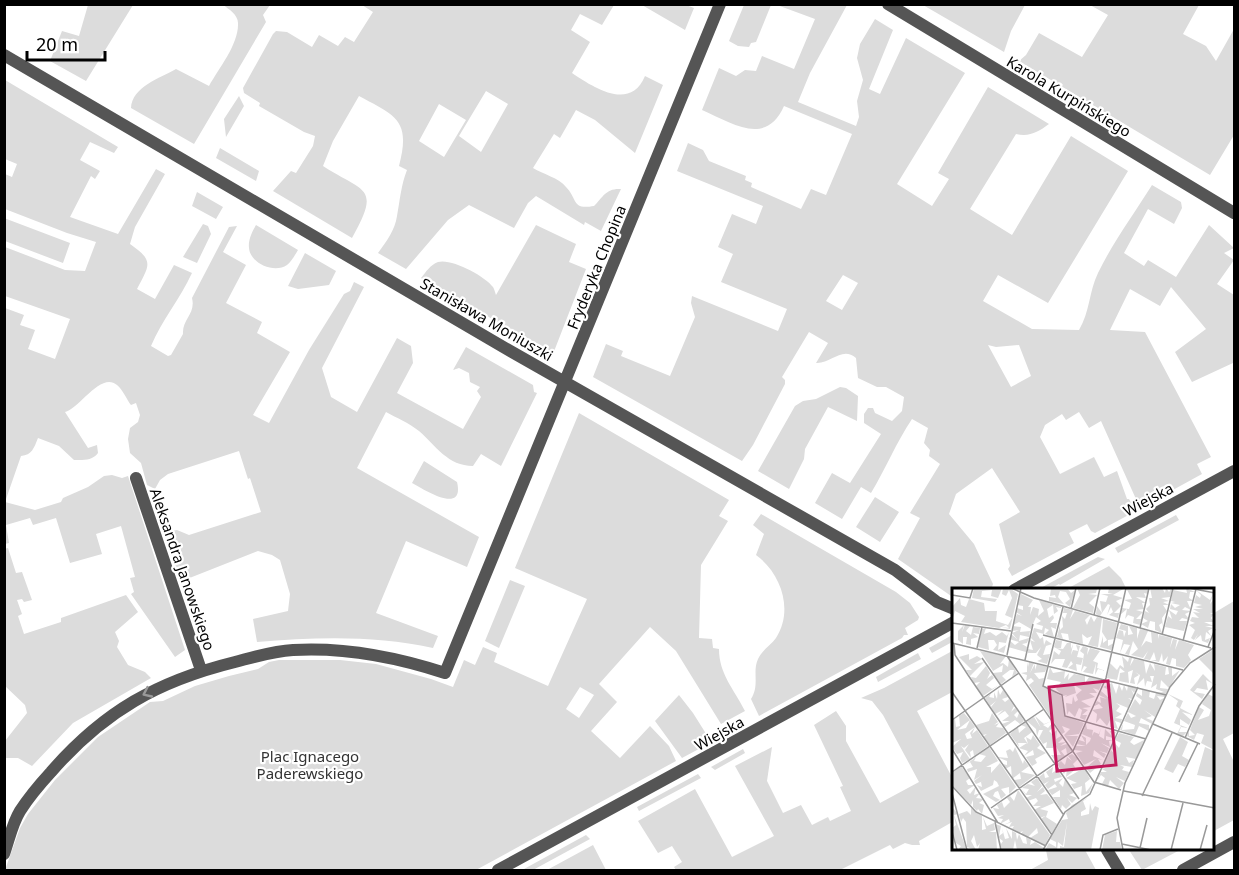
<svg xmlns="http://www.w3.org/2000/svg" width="1239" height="875" font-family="'Noto Sans',sans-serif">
	<rect width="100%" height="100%" fill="#fff"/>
	<path fill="#dcdcdc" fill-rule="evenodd" d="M88,5H133L86,81L50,61L62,31L79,36Z
		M223,5H270L263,15L266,22L194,144L131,108C132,87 160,78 176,69L209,86C219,68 239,44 238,23C238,15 229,9 223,5Z
		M362,5H614L602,25L580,14L571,30L590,42L572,73C593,87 630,112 645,76L663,85L635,153L595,120L576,110L560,138L554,134L533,168C543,174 559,178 566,187C578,199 571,210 594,206C603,197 606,188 621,189L601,231L585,222L584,225L536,196L528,203L514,228L469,205L448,220L406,269L378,253C386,242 395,230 397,216C400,200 401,185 407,170L399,166C411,120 396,116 359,96L333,141L323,166C365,193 381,186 352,238L273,191L291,171L296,173L313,146L315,136L304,132L259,106L260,103L244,93L243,88L273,34L276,31L287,32L312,47L319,35L338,46L345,37L354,42L373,12ZM486,91L508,104L481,152L459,136ZM439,104L466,120L444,157L419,141Z
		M642,5H686L694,8L685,30Z
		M744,5H771L756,42L751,43L749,47L738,46L729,41Z
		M777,5H847L810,73L798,102L856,126L859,117L857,101L863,80L857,58L860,44L875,19L893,30L869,89L880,94L906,38L965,73L897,184L932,206L949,179L938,173L988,87L1049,124C1038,132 1030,137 1016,134L970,209L1012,235L1071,136L1128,171L1048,303L998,275L983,301L1032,329L1079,330C1090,312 1089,291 1098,273C1113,242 1134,214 1152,185L1181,202L1182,208L1174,224L1148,209L1124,253L1144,266L1148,260L1176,277L1209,225L1234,248L1224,253L1234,260L1217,284L1234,295V364L1233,363L1192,382L1175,352L1206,329L1171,287L1160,306L1130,289L1110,330L1145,332L1211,457L1197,464L1202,474L1140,508L1101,421L1089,428L1079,412L1066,420L1062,414L1045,425L1040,437L1060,474L1094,457L1104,477L1117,471L1127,499H1129L1136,511L1095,533L1091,531L1087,524L1069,533L1074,543L1012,576L1008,569L1010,566L999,524L1020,512L992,468L956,494L949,514L974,544L993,584L992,587L987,590H954V598L898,559L920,518L910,513L940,464L929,456L930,450L924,443L928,428L912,419C896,443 886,468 871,493L861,487L842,519L815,503L832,473L850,483L881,434L864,423V414L868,408H873L875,413L892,421L902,411L904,397L886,387H877L858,378L856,358C842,346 831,364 816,363L828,343L809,332L782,377L785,380V384L753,445L742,461L593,377L606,344L623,351L621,356L670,376L695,317L691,303L692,296L778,331L787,309L721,282L733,254L718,247L732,214L756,224L763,206L677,171L688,143L703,150L709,161L746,176L745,180L752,183L751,187L801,209L811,189L826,195L852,134L784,106C766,147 732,123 702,110L719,68L736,76L745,70L756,71L762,56L794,69L815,19ZM843,275L858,283L842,310L826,301ZM988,345L996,347L1019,345L1031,376L1011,387Z
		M923,5H1025L1011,31L1004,52Z
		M1090,5H1199L1183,34L1206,46L1216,61L1234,29V135L1210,175L1019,61L1026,55L1039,33L1082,57L1108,15Z
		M5,80L118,147L114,153L90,142L80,160L100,171L95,179L91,176L70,217L118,234L156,169L165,174L135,227L130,244C154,261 150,264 137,289L155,299L174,265L192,273C180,299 162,320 151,346L168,356L171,355L183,334C182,319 196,314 192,298L229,227L237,226L223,252L246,265L226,303L262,322L257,333L290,352L253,415L269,423L309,350L344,294L350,291L354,282L364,287L322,368L331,397L357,412L397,338L411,346L413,363L397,393L463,429L481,397L477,391L480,387L470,382L469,373L459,368L453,370L466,347L533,385L534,392L537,393L501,466L481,454L473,466C448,466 436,446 419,431C409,423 397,418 386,412L357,468L479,537L467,567L406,541L376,613L438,636L433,648C375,635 316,637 257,642L253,619L288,611L290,594L280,560L272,555L258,551L187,579L200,620L194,622L164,532L177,530L189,535L261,512L250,478L248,479L239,451L168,474L160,480L155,489L147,485L141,463L130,453L128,439L130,428L138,422L140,415L136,403L131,405C127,400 123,390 117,385C101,371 79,409 65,412L88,448L97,445L98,453C92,461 83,460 74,460L59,446L38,438C34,448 32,455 21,456L5,502L35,510L61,502L63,498L88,487L104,476L112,475L122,478L128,476L185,650L175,657L131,594L134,592L130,578L135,577L121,526L96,534L102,554L70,563L56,518L33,525L30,518L6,525L9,543L5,544V308L24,315L20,325L35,330L28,349L55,359L70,319L5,296V247L65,270L85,271L96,242L67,233L5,209V174L12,177L17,164L5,159Z
		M239,96L244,106L226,137L224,119Z
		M220,148L259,171L256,181L216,158Z
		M197,192L223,207L216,219L192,206Z
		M4,218L70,243L63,263L5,241Z
		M203,224L208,226L211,234L197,263L183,257Z
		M256,225L298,250C295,255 291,262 287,265C274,274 250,263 249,248C248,240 252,232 256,225Z
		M536,225L576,244L569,262L586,269L553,354L421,278C426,272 430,265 438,262C451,258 485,276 493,287C494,288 496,295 496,295Z
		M305,253L336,271L329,285L298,289L288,286Z
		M840,387L846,388L858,396L857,421L828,407L805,449L804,459L789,489L758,471L795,406L803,401L816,399Z
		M579,413L729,500L719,516L728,521L701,565L699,638L712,639L713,648L719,649C719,674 734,689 745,711L721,724L676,651L650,627L599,684L617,702L591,731L620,758L650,726L669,746L676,761L476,870H5L20,828L28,814L55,780L98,737L150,702L163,701L195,686L229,676L258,669L269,662L279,660H340L376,664L431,679L453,687L464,660L475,665L483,647L497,653L494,662L548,686L587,599L515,568ZM580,687L594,695L579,718L566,709Z
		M424,461L457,482C465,516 423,489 412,483Z
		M875,497L899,512L880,542L856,527Z
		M761,514L896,592L910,603L919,617L918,620L905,628L908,635H904L902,638L759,716L751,699C760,685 752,672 758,659C762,650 771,645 776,638C794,610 781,573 756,555L764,534L753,525Z
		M1176,515L1179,520L1118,553L1115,548Z
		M8,548L16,573L22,572L32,600L24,602L22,599L17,600L22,614L18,616L24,634L61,622V618L126,595L138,612L115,632L119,641L117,647L128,665L145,672L151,678L73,723L32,766L18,758H5V741L27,713L25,705L5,686L4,549Z
		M1098,557L1105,559L1060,585L1059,584L1048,590H1037Z
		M1109,566L1121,578L1127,590H1065Z
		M510,580L525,586L499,648L485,641Z
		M1234,601V733L1223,739L1234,762V820L1214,831V613Z
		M954,634V641L932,653L929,648Z
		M954,650V691L917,711L954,781V821L919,841L920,845H912L905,843L893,849L890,845L840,870H676L674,867L682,862L672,846L658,853L638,821L695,789L732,857L774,836L735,766L772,747L767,781L783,813L801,805L812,825L828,817L830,821L851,811L840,787L843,786L814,725L836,711L846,726V741L880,803L919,782L883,715L872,701L861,698L884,688Z
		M918,653L921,659L878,682L876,677Z
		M679,695L693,713L710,740V743L682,758L655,721Z
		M743,749L745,753L715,770L711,767Z
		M698,774L701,778L639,811L637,807Z
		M586,835L590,839L533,870H525L524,869Z
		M593,845L606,870H547Z
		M1046,850H1085L1096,870H1030L1048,860Z
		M1129,850H1180L1142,870Z"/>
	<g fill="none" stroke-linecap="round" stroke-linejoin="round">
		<path stroke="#555" stroke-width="12" d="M888,4L1234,213
			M4,55L512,352L895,570L937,602L954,609
			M136,478L201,670
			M1014,590L1234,471
			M1107,850L1119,870
			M4,854C9,840 12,824 20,811C29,797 40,784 51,772C104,711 158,681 235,662C254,657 273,651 293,650C345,647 396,657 445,673L720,4
			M498,870L954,622
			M1183,870L1234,842"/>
	</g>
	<defs><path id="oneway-chevron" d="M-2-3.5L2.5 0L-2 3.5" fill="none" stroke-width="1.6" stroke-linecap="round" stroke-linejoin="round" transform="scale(1.5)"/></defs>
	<use stroke="#999" href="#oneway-chevron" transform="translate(147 693) rotate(155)"/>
	<g text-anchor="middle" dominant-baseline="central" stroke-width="4.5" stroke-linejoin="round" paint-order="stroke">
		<g font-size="15" fill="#000" stroke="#fff">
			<text transform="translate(1069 96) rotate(31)">Karola Kurpińskiego</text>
			<text transform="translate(596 267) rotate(-68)">Fryderyka Chopina</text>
			<text transform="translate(487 319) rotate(30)">Stanisława Moniuszki</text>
			<text transform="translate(1148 499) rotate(-28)">Wiejska</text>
			<text transform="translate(183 569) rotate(71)">Aleksandra Janowskiego</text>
			<text transform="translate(719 733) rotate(-29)">Wiejska</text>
		</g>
		<g font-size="15" fill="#333" stroke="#fff">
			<text x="310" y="756">Plac Ignacego<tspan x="310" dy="17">Paderewskiego</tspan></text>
		</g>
	</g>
	<g transform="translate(952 588)">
		<rect width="262" height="262" fill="#fff"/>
		<path d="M22,0H50L46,10L39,8L40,2L30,3L29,9L45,11L43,14L20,10ZM51,0L59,1L66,6L58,41L49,39L57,40L54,37L47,40L9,34L13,28L3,23L0,33V19L8,10L9,17L14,19L17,11L32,15L33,23H45L44,33L56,37L60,30L53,27L60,10L57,2L54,8L50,6ZM99,0H115L119,5L123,2L118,19L113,15L118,11L114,4L108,3L106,9L112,16L97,13V9L104,10L103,7L98,8ZM125,0L145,1L144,5L136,6L145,7L137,15L142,19L141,25L121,20L128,7ZM157,0H173L161,7L171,10L164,13L169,18L162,25H167L166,30L157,27L161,24L159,19L155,27L158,17L156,16L148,28L144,26L145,18L150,25L148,13L154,14L156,8L149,6H161L156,5ZM174,0H197L196,6L192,5L194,10L184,9L194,15H190L192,21L184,22L191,24L184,31H189L188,37L181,35L182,29L176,27L173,31L175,21L168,27L170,20L177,21L179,15L172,12L180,11ZM198,0H210L213,5L214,0L217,4L220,0L218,9L209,10L217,13L211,14L217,17H211L215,23L210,30L211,39L210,35L207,37L210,45L203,42V34L198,33L196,40L189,36L196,33L191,30L193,23L197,25L194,21L198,17L197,10H200ZM234,0L243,4H238L237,10L242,13H235L239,22L233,19L230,22L239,23L233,26L238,32L230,30L227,33H235L232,43L213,39L216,28L220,31L217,22L224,27L226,23L218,21L219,16L223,20L228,17L219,15L223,14L219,13L221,2L235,5ZM244,2L258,12L261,6L258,16L262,11V24L258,26H262L259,30L262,34H252L262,38H253L261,40L256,43L259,48L254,44L253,52L258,50L256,55L250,53L249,47L243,52L246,46L242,52L239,50L243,42L237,37L243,35L238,33L240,29L247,30L241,24L248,25L241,21H251L243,19L250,17L242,15L244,7L248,10L249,7ZM69,6L81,12L76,19H79L78,27L81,19L87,21L86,28L92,23L87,12L109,19V20L104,19L106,23L102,26L101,17L95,21L97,30L101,27L102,30L98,35H105L104,41L99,39L102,49L93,46L97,42L93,40L92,46L84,44L88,51L91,49L92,57L94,52L100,56L94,58L91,67L98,66L95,76L85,73L90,71L85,67L89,59L84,65H76V61L81,62L78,52L83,54L79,50L82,40L90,42L91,38L84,36L89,33L84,29L79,41L67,34L61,37L65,26L70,28L64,24L65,20L71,22V18L65,17ZM112,20L121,22L118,31L123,23L138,27L133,32L135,37L139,28L142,34L145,29L150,30L146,59L136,57L140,48L135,50L130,46L131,56L117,52L116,46L109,45L111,51L105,49L108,37V42L111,39L110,28L113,31L115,25H111ZM151,31L165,35L162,51L156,52V58L162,55L159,62L148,59L151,48V55L155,52L150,44ZM169,36L176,38V47L181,46L177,38L185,40V51L188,41L196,43L189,59L194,53L200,55L199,44L206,46V51L207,47L220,50L218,60L221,51L225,52L223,62L227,52L242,57L236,67L239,72L232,80L224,78V71L220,70L218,77L214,76L216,68L211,74L210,65L207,74L199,72H204L202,64L198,72L192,71L196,63L191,70L179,67L186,61L181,53L177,67L173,66L178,57L172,56L168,65L171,52L164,50L167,42L171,43L172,49L174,43L167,41ZM12,37L10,44L13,37L18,38L14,43L19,47L21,39L28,40L27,46L21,45L26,49L19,51V57L14,56L15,49H11V56L6,52V43ZM61,38L69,39L68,44L78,43L77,49L68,47L67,53L77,50L75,55L70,56L75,59L74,64L56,59L57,52L63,57L67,54L57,51L59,46L65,51L60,45L67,42L60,43ZM34,40L32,46L38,44L44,48L50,44L55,48L57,44L54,55L47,54L46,62L54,57L52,65L41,62L45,57L42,52H36L37,62L26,59L30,41ZM104,52L110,53L109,60H104L111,61L115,55H119V61L121,56L119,67L121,62L126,63L124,57L128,58L125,69L131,70L129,77L124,76L125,83L116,80L121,76L119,73L115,80L110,79L113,71H103L99,76L102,63L107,67L109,63L102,59ZM131,58L136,60L135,67L138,60L148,63L141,73L146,75L145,80L154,83L146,81L143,87L144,75L141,86L131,84L135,79L132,78L129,84L132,66L128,63ZM262,61V86L247,71L244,73ZM28,63L54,68L48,76L51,75L56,79L57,71L65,85L60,89L62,82H58L50,88L54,92L49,96L41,85L50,84L51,77L41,83ZM17,66V72L25,68L30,71L22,76L32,74L18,88L14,82H20L7,69ZM170,68L176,74L177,70H180L178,78L182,71L192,73L194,86L198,75L203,83L202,76L214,79L213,87L217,86L216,79L220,80V88L228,82L217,100L209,92L208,100L216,101L213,109L205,108L208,112L212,110L203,129L192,122L200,128L194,130L201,133L200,136L189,130L187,135L197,137V143L187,138L183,147L168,142L171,136L170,142L182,141L183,137L172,133L176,125L179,130L184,128L176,124L183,111L188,117L190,112L184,108L185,105L190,108V102L198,103L197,109L202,111L204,105L212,104L204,101L205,96L199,100L202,88H198L200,94L195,93L193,99L192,90L185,97L188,87L183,84L187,87L182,90L183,96L178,95L181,82L176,84L177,95L167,93L168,85L173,84L168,80L165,92L155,90L158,75L165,82L168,77L172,80ZM75,74L76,79L77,74L82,75L78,85L83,76V82L85,76L95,79L93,84L82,85L87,91L92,90L91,98L109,108L113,128L132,135L127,146L113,148H126L121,159L112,147L118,141L110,138L113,144L110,146L77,97L82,93L79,90L74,93L75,87L69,85L75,84ZM34,78L38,85L35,91L40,87L42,90L34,97L40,101L47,97L31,108L24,98L28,94L22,95L19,89L24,90ZM98,79L101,85L113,83L112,91L117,85L116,92L122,86L133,88V95L137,89L151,92L147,102L141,100L145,105H137L143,109L129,113L139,119L130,120L136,122L130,127H135L133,132L128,130L130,122L127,120L123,129L117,123L115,127L114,115L120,116L121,108L123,114L126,112L124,107L130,102L122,97L124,105L113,109L115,107L111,108L104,101L109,94L95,91ZM251,86L261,96L254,92L256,102L245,100L242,104L253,106L250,111L238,102ZM160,95L164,106L167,96L170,103L172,97L175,103L176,98L185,100L182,105L179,101L182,107L180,111L176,110L179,112L176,120L164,115L168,118L164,123L170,126L163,130L170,131L169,135L163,133L166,141L158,139V132L155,138L148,130L144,135L145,126L140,122L151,120L147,116L142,118L145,113L149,115L148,109L155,111L147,107L149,103L156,109L159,103L151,99ZM46,101L48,107L51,102L56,109L50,111L53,114L57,111L62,118L59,124L63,120L66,123L62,127L65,130L67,125L72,133L68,136L63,132L53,139L50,136L58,133H50L57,128L53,123L45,128L51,122L43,126L39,119L44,113L38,118L33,110L39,106L37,109L42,110V104L45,111ZM216,106L231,113L228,120L241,127L230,124L239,132L237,137L228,131V137L236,140L229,139L227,144H235L231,148L225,146L229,138L222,135L228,121L224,118L226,113ZM256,106L262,109V162L249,155L252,147L245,145L242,152L235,148L237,143V148L243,147L238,142L247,119L252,122L246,132L257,128L259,122L250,116ZM12,125L18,132L5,142L14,140L18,132L23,139L13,146L15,151L20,150L18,145L23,139L20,146L25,142L36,158L22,168L21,162L18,164L19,170L13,162L17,156L12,160L9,158L18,171L10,175L8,170L11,164L5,166L0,159L9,151L0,155V133L3,131L4,139L8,138L7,128ZM40,125L46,134L42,137L47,135L44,139L51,140L54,145L38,157L31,149L35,146L31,147L24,137L37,133ZM83,128L92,136L100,133L91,137L96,140L101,134L103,138L97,143L100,146L105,142L104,151L109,148L111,150L106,155L114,154L108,158L115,156L120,162L115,166L114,160L109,163L113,168L104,174L99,167H109L102,155L101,160H94L95,154L91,156L87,150L91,142H87L85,148L84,141L75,133L82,129L89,140ZM73,134L80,144L72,150L76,156L74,149L79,152L81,147L88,157L85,160L94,165L83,171L85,175L80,178L74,169L82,167L81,162L72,168L76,163L67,160L75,155H66L67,159L58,146L66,139L67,145L74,139L69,137ZM134,136L135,141L141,142L140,148L142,144L147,146L149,140L147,148L152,151L153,141L160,148L158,143L164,144L161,150L154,148V152H161L157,153L158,159L149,155L157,160L155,165L147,163L154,166L152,170L142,162L141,168L151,172L146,171L149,176L138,185L134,180L144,171L132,177L124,165L131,163L122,162L124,158H134L125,156L127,152L133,154L129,147L134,150V157L138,153L139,150L130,146ZM167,145L182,149L178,154L182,157L192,152L184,171L174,169L177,175L182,172L180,179L168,177L172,179L170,182L177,184L173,193L164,189L172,195L167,201L158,192L156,198L150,196L153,190L149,187L145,193L149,184H155L150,181L157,179L152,176L159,162L163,167L164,163L159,161L162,154L167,160L169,155L163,152ZM228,149L236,154L230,168L237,172L233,179L226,176L221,185L212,181ZM37,159L46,173L34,179H39V185L48,175L64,199L57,206V199L49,201L54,207L49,211L46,203L43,204L41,208L48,212L44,214L31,206L47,198L45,194L42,192L41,197L29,203L25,197L30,199L29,194L36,191L24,196L22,193L30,187L22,192L25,181L16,184L15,181L21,179L18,174L12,178L24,169L22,173L29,174L34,168L27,166ZM63,159L71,176L72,172L77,178L69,184L83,187L67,199L62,192L69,191L68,185L60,191L59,178L53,181L51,176L55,177V173L45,169L56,170L54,163L58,161L61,164ZM253,159L262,163V190L245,187ZM120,166L126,171L121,176L124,181L114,189L115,181L112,186L105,176L109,173L113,177L115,169L120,173L116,168ZM9,178L18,190L14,193L16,197H23L15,202L18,206L24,198L22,207L28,205L24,210L32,211L27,215L32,217L30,226L26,221L25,223L21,219V212L19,217L0,197V185ZM103,178L110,189L102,191L103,194L111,190L107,195L111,199L113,191L122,205L117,207L125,210L120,215L115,210L119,216L114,221L110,217L109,221L101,209H108V202L100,207L96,202L105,199L103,196L96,201L93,197L97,193L92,196L87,189L92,185L93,190L97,189L94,184L101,179L100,185L105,182ZM132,180L138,191L133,195L134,204L141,195L137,205L129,208L130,198L122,201L119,196L125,195L114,190ZM85,190L90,198L85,204L91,199L93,203L88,207L95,206L102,215L88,221L96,223L94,229L105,236L100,245L89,231L93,228L88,230L82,222L89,218H81L86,213L84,210L76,213L74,210L80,207H74L69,200L74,206L77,201L70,200L76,196L83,198L79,194ZM66,202L98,247L93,257L78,250L86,245L85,240L76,249L69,246L71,243L67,245L60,241L62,238L57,239L60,234L51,237L58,234L57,231L48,236L51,231L46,230L52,227L46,228L41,220L47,221L45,217L50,214L52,220L58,214L55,210L58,208L62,213ZM136,210L131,213L134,221L129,224V228L137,226L138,215L140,223L143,218L147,220L139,262H108V258L112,259L115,234L111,258L106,254L105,262H93L97,255L104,259V254L98,251L110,232L116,231L114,225L120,217ZM0,219L6,226L2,227L14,260L11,262H6L9,258L4,255L0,240L4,237ZM19,220L30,228V242L34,241L31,229L35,238L42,235L43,242L37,244H44L45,262H26L28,255L25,259L22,247L19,253L24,262L15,259L14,234L11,230L9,234L7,226L15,223L19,227ZM43,236L49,238L47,248L51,245L50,240L53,251L57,250L54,240L60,251V243L64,245L65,252L67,246L71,255L75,256L74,249L79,252L78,257L83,254L92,260L65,262L63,252L61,262H50L47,251L49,256L51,253L47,250ZM165,243L164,254H168L170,262H150L153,247Z" fill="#dcdcdc"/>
		<path fill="none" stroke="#999" stroke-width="1.5" d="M59,0L82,10L259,60M237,0L263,5M0,7L18,10L21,0M111,19L91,98L110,107L113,128L194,151M119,21L124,0M142,27L148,0M0,35L59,43M188,40L197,0M91,47L231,82M210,47L221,0M231,53L244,1M0,55L214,107M2,55L3,67L16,87L111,226M256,59L263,41M25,60L30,39M55,67L69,0M55,68L142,194L169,202M30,70L127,211M73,72L81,36M0,104L100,247M0,132L67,85M201,136L248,156M233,150L247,118L263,96M0,161L46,235M0,184L92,121M227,194L246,155M0,198L24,224L94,258M172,203L263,220M0,205L15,262M190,208L220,145M39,220L121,163L154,90L174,0M43,234L49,262M0,243L5,262M170,256L199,262M188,260L195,230M91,262L113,224L138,206L186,99M148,262L151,247L166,241M171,262L165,230L173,195L218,99L238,75L263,59M219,262L231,215M248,262L255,237"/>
		<path fill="#c2185b" fill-opacity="0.15" stroke="#c2185b" stroke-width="3" d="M156,93L164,177L105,183L97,99Z"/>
		<rect width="262" height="262" fill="none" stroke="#000" stroke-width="3"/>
	</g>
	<rect width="1239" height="875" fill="none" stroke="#000000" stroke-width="12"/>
	<path d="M27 51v9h78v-9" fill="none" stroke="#000000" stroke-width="3"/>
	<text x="36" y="51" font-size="18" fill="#000000" stroke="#ffffff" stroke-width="4.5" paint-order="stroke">20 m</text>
</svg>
